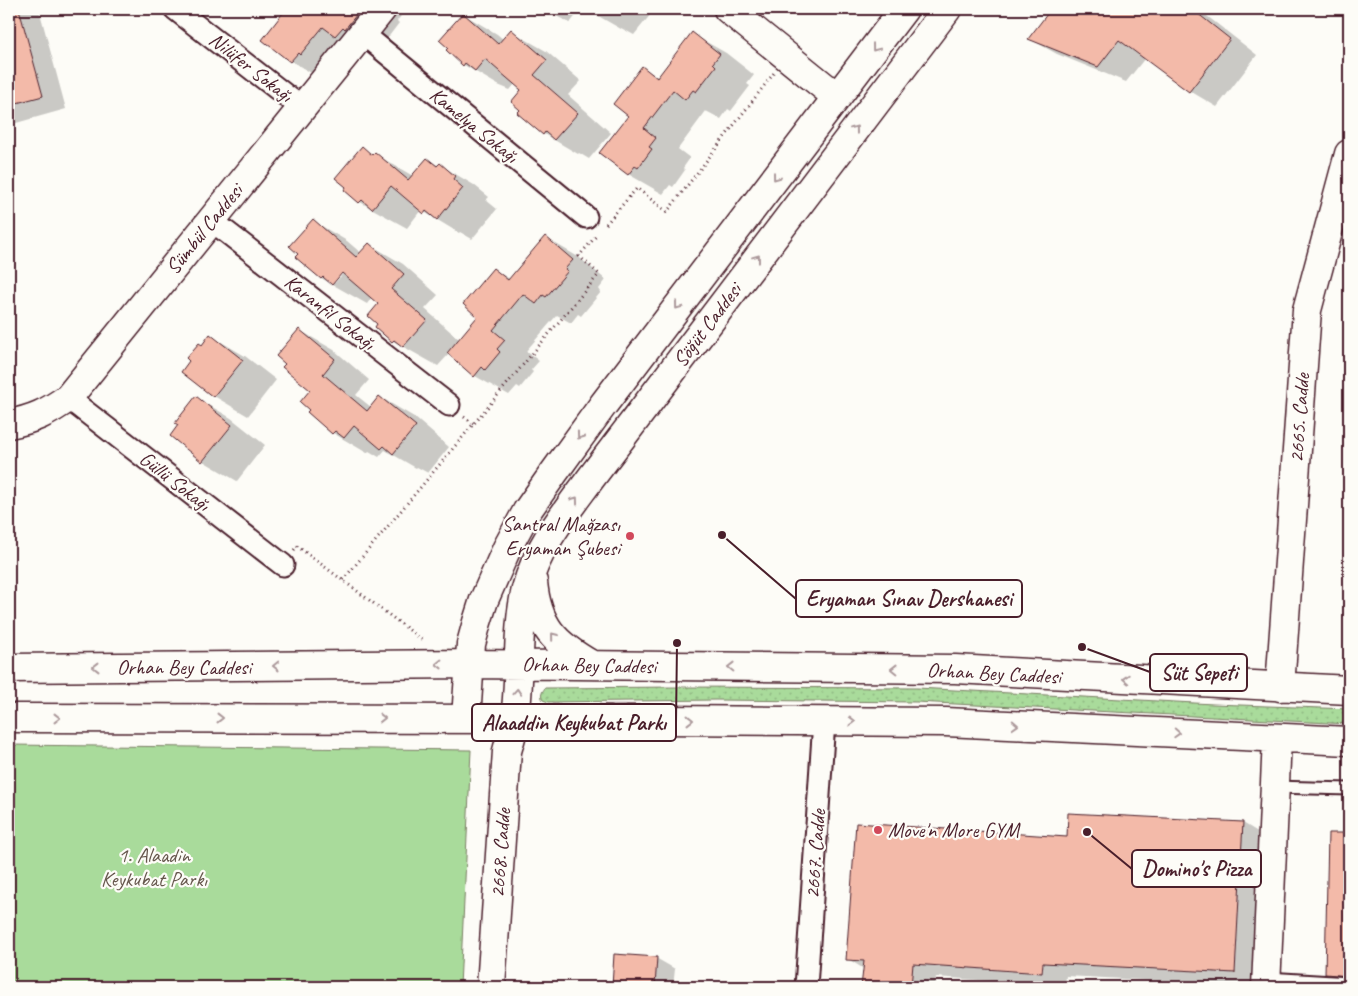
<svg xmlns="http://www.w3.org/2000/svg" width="1358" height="996" font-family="Caveat,sans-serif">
	<defs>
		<pattern id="grass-dots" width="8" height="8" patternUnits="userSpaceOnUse" patternTransform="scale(1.25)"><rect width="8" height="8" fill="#a9db9b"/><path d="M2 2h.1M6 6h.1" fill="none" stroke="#93bc86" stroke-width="1.8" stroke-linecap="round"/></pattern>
	</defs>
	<rect width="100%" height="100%" fill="#fdfcf7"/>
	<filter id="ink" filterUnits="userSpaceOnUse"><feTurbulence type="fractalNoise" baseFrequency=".02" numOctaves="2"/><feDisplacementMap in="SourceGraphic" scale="10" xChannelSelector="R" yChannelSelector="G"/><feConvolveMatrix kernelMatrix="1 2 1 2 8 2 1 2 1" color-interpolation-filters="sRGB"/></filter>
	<g filter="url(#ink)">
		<path fill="url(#grass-dots)" stroke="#7a7d63" d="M680,687L917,688L1213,704L1349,709V724L916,702L716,700L548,702L543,700C540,695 542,692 545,688Z"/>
		<path fill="#a9db9b" stroke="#7a7d63" d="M9,745L471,750L460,987H9Z"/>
		<path fill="#0003" fill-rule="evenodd" d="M9,9H39L66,109L9,125Z
			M288,9H300L309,14L312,9H400L404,12L397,21L399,23L380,48L377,46L370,55L356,47L325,81L291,61L264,40Z
			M542,9H581L570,23Z
			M586,9H655L634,35L621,28V29Z
			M1053,9H1198L1257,55L1217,107L1190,91L1145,58L1126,82L1057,54L1030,39Z
			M463,14L497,34L504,40L511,31L546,51L581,81L568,95L611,133L589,159L579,153L578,154L544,134L519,113L522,110L523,90L515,84L510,90L498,85L464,65L448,50Z
			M692,34L726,53L754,75L747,84L750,86L731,111L728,109L721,119L706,111L678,149L690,158L683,168L685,170L673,187L670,185L663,194L628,174L630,115L642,68L659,77Z
			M362,148L374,155L375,154L413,176L427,159L439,166L440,165L474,185L489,197L486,200L497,209L472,239L460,232L459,233L421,210L407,228L360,202Z
			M313,221L347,241L361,253L369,244L403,264L438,295L425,309L460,340L479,317L494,270L510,279L546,238L580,258L606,280L599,289L601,292L581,316L578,314L571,323L557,315L526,351L539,361L531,370L533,372L520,388L517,386L509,395L475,376L449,354L438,366L393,341L378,324L380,304L372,297L367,304L321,278ZM346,267L347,269L335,283L333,281Z
			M299,330L334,350L369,380L356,395L371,407L380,397L414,417L449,447L428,473L417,467L416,468L385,450L379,457L369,451L367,453L333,433L311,410L312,389Z
			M211,336L245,356L276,380L248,416L214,396L182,371Z
			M197,398L231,418L265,445L237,481L203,461Z
			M1243,823L1266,837L1259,986L1066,976L1065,986L936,977L935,987H862L864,969L848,959L1068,838Z
			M1329,834L1349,835V987L1326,973Z
			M616,955L656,958L675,969L673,987H613Z"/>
		<path fill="#f3baa9" stroke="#4a1f2b" d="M9,9H19L43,96L9,105Z
			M286,9H361L345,29L343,27L335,36L323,27L300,55L298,53L290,62L262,40Z
			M1051,9H1192L1230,39L1189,92L1119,40L1098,67L1028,39Z
			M463,13L498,44L511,29L547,60L534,75L578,113L554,140L545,132L543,135L517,113L520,110L511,102L521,90L485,59L475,71L465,63L463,66L446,50L448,48L439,40Z
			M692,32L720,54L713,63L716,66L696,92L693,90L685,100L673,90L644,128L656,138L649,147L652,149L638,168L635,166L628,175L599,153L628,116L613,104L642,66L657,78Z
			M362,146L372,155L375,152L408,180L427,158L437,166L440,163L455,176L453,179L463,188L437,220L426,211L424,214L391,186L372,209L362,200L359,203L344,190L346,187L335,178Z
			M313,219L356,257L369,243L404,274L391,289L427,320L403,347L394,340L392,342L375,327L377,324L368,316L378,304L342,273L332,285L323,277L321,279L295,257L298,254L289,246Z
			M545,236L573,260L565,269L568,271L546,297L543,295L536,304L523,294L493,330L505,340L497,349L500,352L485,370L482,367L474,377L447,353L477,317L463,304L493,268L508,280Z
			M299,329L335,359L323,374L367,411L379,396L416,426L393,454L384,446L381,449L354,426L344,438L335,431L332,434L307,412L309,410L300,402L310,390L282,367L285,364L276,356Z
			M210,334L243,360L213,397L181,372L189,361L186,358L199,343L202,345Z
			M196,396L232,425L202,462L170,436L178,425L175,423Z
			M1068,813L1243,822L1235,973L1043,963L1042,973L913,964L911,987H861L864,961L846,960L856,823L1067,837Z
			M1328,833H1349V976L1325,974Z
			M614,954L657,957L655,987H612Z"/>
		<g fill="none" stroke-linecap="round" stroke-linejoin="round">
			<g stroke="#4a1f2b" stroke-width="15">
				<path id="lane" d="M1274,787L1349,789
					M1267,978L1349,983"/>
			</g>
			<g stroke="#4a1f2b" stroke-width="25">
				<path id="street" d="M175,9L302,108
					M362,33L586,217
					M211,220L449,405
					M68,398L283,565
					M806,987L824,721"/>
			</g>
			<g stroke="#4a1f2b" stroke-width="31">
				<path id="secondary" d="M728,9L837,97
					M9,424C34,419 47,413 68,398L382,9
					M533,582C537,626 555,644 592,665
					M9,668L469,664L955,669L1349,690
					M1280,687L1307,310L1349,154
					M9,718L515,719L946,722L1349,741
					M466,719L471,644L477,622L484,600L507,548L527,511L553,474L603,405L904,9
					M491,987L507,751C510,740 514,729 515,718C521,676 516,631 526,589C537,547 566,512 591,478L947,9
					M1266,987L1277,738"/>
			</g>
			<path stroke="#4a1f2b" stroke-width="3" stroke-dasharray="1 4" stroke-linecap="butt" d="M606,224L637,188L667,212L774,73
				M464,417L474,424
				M294,550L297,546L424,641
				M343,580L599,274L579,256L597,235"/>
			<use href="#lane" stroke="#fdfcf7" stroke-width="11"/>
			<use href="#street" stroke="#fdfcf7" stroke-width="21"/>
			<use href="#secondary" stroke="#fdfcf7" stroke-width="28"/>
		</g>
		<defs><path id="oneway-chevron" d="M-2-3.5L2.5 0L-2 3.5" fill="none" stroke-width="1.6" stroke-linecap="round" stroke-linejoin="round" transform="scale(1.25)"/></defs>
		<g stroke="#ac999b">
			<use href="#oneway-chevron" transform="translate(875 48) rotate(127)"/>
			<use href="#oneway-chevron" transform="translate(855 129) rotate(-53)"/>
			<use href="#oneway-chevron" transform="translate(776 177) rotate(127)"/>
			<use href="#oneway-chevron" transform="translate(757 258) rotate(-53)"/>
			<use href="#oneway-chevron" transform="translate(678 306) rotate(127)"/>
			<use href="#oneway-chevron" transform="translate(580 436) rotate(126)"/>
			<use href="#oneway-chevron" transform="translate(575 500) rotate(-54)"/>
			<use href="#oneway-chevron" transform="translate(554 636) rotate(-129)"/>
			<use href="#oneway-chevron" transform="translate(439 664) rotate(179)"/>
			<use href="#oneway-chevron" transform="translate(276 666) rotate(179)"/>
			<use href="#oneway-chevron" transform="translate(96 667) rotate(180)"/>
			<use href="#oneway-chevron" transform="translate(731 667) rotate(-179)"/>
			<use href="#oneway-chevron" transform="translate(894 669) rotate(-179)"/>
			<use href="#oneway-chevron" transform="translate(1126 679) rotate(-177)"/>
			<use href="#oneway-chevron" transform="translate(517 692) rotate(-86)"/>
			<use href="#oneway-chevron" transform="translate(57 718)"/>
			<use href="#oneway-chevron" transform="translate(220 718)"/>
			<use href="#oneway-chevron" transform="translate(382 718)"/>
			<use href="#oneway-chevron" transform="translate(690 720)"/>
			<use href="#oneway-chevron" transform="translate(852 721)"/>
			<use href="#oneway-chevron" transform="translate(1015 725) rotate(3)"/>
			<use href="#oneway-chevron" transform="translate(1177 733) rotate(3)"/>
		</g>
	</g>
	<g fill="#d1495b" stroke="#fdfcf7" stroke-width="2">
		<circle cx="630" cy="536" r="5"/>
		<circle cx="878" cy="830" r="5"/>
	</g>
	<g text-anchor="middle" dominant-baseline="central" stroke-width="4.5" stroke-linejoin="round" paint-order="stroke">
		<g font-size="21" fill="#4a1f2b" stroke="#fdfcf7">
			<text transform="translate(251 67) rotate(38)">Nilüfer Sokağı</text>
			<text transform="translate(474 125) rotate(39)">Kamelya Sokağı</text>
			<text transform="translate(204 229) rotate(-51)">Sümbül Caddesi</text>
			<text transform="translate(330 312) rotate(38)">Karanfil Sokağı</text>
			<text transform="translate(707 325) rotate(-53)">Söğüt Caddesi</text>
			<text transform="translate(1299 418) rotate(-86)">2665. Cadde</text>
			<text transform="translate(175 481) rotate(38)">Güllü Sokağı</text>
			<text transform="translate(589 665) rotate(1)">Orhan Bey Caddesi</text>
			<text x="184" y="667">Orhan Bey Caddesi</text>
			<text transform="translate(994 673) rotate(3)">Orhan Bey Caddesi</text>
			<text transform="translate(500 853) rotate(-86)">2668. Cadde</text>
			<text transform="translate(815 854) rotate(-86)">2667. Cadde</text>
		</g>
		<g font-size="21" fill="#4a1f2b" stroke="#fdfcf7" text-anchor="end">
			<text x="620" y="524">Santral Mağzası<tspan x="620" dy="24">Eryaman Şubesi</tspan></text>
			<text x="888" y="830" text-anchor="start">Move'n More GYM</text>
		</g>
		<g font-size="21" fill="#66574d" stroke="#fdfcf7">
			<text x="154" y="855">1. Alaadin<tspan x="154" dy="24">Keykubat Parkı</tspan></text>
		</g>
	</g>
	<path fill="none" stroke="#4a1f2b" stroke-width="2" d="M722 535L796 599M1082 647L1150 672M677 643L676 723M1087 832L1132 869"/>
	<g fill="#4a1f2b" stroke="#fdfcf7" stroke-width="2">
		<circle cx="722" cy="535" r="5"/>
		<circle cx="1082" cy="647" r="5"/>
		<circle cx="677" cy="643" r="5"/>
		<circle cx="1087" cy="832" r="5"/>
	</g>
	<g fill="#fdfcf7" stroke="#4a1f2b" stroke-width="2">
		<rect x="796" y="580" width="226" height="37" rx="5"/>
		<rect x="1150" y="654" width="97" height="37" rx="5"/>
		<rect x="472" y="704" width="204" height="37" rx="5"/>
		<rect x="1132" y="850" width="129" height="37" rx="5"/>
	</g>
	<g font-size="22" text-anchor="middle" font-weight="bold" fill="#4a1f2b">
		<text x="909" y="606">Eryaman Sınav Dershanesi</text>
		<text x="1199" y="680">Süt Sepeti</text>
		<text x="574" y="730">Alaaddin Keykubat Parkı</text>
		<text x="1197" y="876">Domino's Pizza</text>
	</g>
	<rect width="1358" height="996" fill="none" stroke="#fdfcf7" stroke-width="30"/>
	<rect x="15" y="15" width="1328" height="966" fill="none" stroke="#4a1f2b" stroke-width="2" filter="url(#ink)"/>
</svg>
